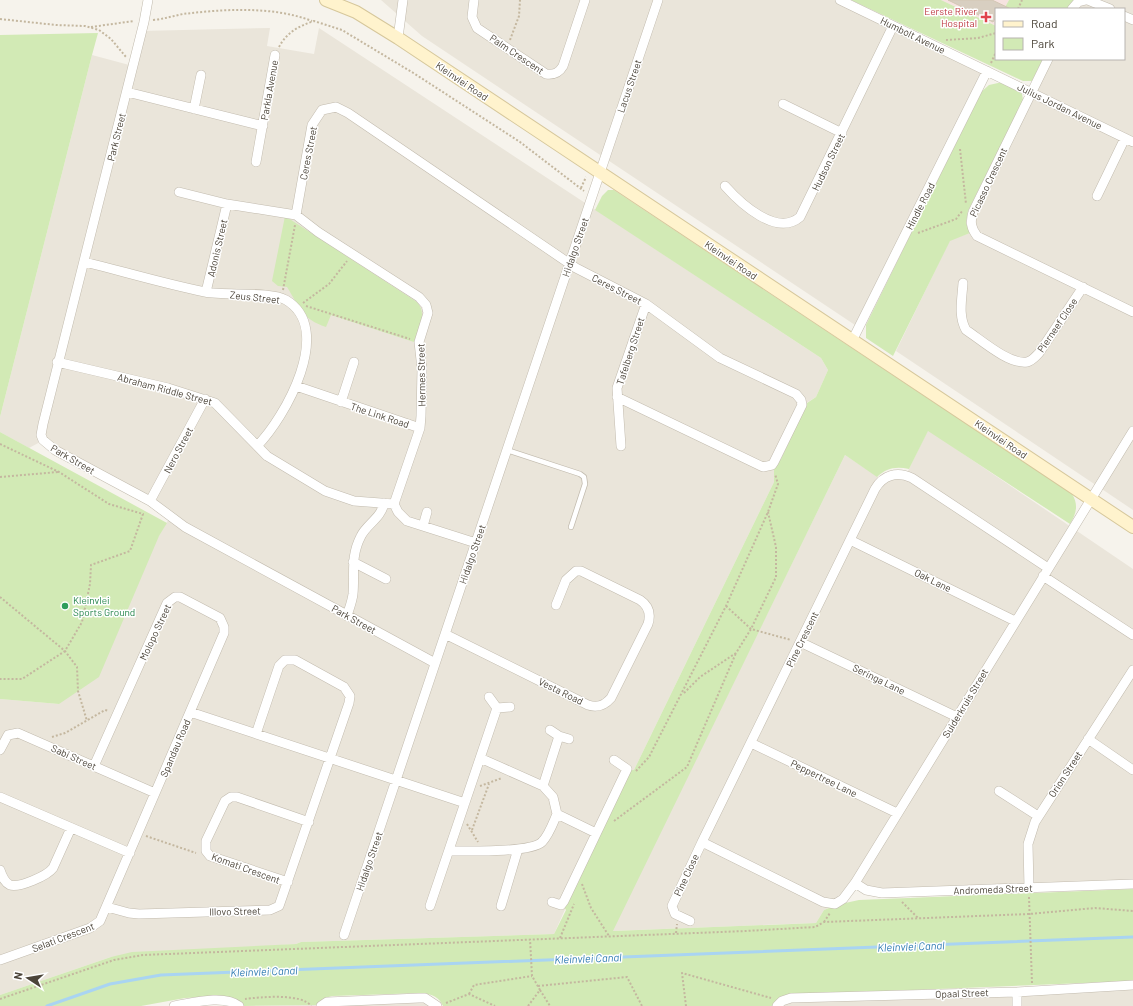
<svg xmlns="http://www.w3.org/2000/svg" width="1133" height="1006" font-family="Barlow,sans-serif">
	<rect width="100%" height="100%" fill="#f6f3ec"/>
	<path fill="#eae5da" d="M381,0H837L986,71L858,327L422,36Z
		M1095,0H1133V510L896,351L950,240L973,232L971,226L1047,59H1124V9H1072Z
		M270,28L267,46L314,54L319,28L821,358L828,370L816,397L803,405L775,462L774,482L634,770L627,771L554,934L301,942L296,944L111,957L0,995V699L59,704L170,517L42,441L29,448L0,432V417L92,55L133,66L141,31Z
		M928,430L1133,569V885L901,894L854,885L836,905L824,910L816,923L612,931L845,455L881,479L906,475Z
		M1133,986V1006H780L782,1003Z
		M419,997L441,1006H246L321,1005Z"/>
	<path fill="#f6e3e0" d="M941,0H1009L1004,9H996V26Z"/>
	<path fill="#d2eab5" d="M851,0H941L996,26V59H1043L1032,81H1023Z
		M1009,0H1075L1067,9H1004Z
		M98,33L92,55L0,417V35Z
		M998,83H1003L1022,94L1023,100L968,211L966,223L970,233L950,241L893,356L866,338V325L980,93L989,85Z
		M608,190H614L1072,494C1079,505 1076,514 1070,524L928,431L909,469C896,466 886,468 877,477L845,455L613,931L816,923L824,910L836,905L859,900L1133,889V981L789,995L780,998L772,1006H443C439,997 432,994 422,993L332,996L325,998L316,1005L244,1006L237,1000L225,996L185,998L141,1006H0V995L111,957L132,952L296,944L301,942L554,934L566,910L564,907L631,770H634L774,482V467L781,459L807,403L816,397L828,370L821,358L595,210L602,196Z
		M285,216L417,302C428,314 418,329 414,342L331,315L326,327C302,319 300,308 287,287L278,286L272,281Z
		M0,432L167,523L159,536L99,677L59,704L0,699Z"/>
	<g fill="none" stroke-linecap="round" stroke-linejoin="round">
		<path stroke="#a9d4f2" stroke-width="3" d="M47,1006L110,984L161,975L1133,937"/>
	</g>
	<path fill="#d8cfc1" stroke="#d3c7b4" d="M948,0H992L1011,9H996V17L993,22Z"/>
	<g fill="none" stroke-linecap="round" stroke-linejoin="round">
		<g stroke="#c2bbae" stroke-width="6">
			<path id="lane" d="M507,450L580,474L584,477L585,484L571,527"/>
		</g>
		<g stroke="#c2bbae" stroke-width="10">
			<path id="street" d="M148,0L144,22L43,424L41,435L43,440L55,450L150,501L185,527L435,663
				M474,0L472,17L477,28L546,74C554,75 559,73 563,66L585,0
				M840,0L1133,142
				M1088,0L1110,9
				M1072,9L1078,2L1086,0
				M1124,16L1133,20
				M398,38L403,0
				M1048,59L973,212C970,222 971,228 977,236L1133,312
				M127,92L263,126
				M783,104L842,133
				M194,109L201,75
				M256,162L275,55
				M725,186C741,204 777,237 800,217L893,26
				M179,192L227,204L296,215L318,232L419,297L426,305L428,313L419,342L422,369L421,416L420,428L394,504
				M1097,196L1125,138
				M296,215L312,125L322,110L336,107L348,113L576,268L646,304L720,358L796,394L801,400L802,405L774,462L772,465L763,467L617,397
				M85,262C125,272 165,284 205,292C225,296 270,291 286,300C335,329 285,418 257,446
				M963,283C962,299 958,316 966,330C980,339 1009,365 1027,362C1032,361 1035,357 1039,353L1083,287
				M206,292L227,204
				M852,341L987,71
				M57,362L168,388L215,403L267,456L325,491L354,501L394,504
				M296,386L420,428
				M341,402L354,362
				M621,446L617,388L646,304
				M150,501L205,399
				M394,504L398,512L407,521L476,543
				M423,526L427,512
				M850,540L1015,621
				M353,562L386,579
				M1048,568L912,478C897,471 883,475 875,489L702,842L823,902L835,904L843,899L855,883L1133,431
				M1043,576L1133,635
				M347,616C349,609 352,602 353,594C355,573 350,557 361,536C366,525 382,517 384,503
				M445,634L588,705C597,708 604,706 611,698L648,624C651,614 649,606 640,600L581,571H576L566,580L556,605
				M800,642L957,717
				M489,697L497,708L510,707
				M190,712L465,803
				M550,730L559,736L569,739
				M1088,739L1133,770
				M751,743L897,813
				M0,750L8,735L18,733L155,793
				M543,786L559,736
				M999,791L1038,816
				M0,797L130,853
				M557,814L596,833
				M449,851C467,851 530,853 542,842C549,835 553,823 557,814L553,797L543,786L480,758
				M0,870C2,876 4,882 10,885C19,888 47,876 53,868L71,828
				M288,882L210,856L206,851V841L225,801L231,797H237L309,822
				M855,883L866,890L882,893L1133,884
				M1029,888L1028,844L1035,822L1133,670
				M552,902L561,905L564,901L627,769L614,760
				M430,906L497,708
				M501,906L518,849
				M107,907L129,913L139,914L270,910L279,906L349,703L350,696L344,687L295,660H285L279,666L256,734
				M690,921L675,914L672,906L702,842
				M344,935L658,0
				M0,960L90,928L100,921L224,633V627L220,618L180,597H175L167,603L94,766
				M1017,992V1006
				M174,1006C192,1003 224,994 239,1006
				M321,1006L327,1002L419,998H425L437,1006
				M777,1006L782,1001L791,998L1017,992L1133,985"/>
		</g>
		<g stroke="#d6c79b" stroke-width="14">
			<path id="secondary" d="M326,0L356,12L398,38L1133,527"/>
		</g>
		<path stroke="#c4b79f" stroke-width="2" stroke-dasharray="2 2" stroke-linecap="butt" d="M1018,9L1022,0
			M0,19L56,25L85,26L99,30L111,39L126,57
			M153,20C164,19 173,16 183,14C225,9 273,6 312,21
			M91,27L134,21
			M510,40L519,16L520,0
			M946,40L978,38L996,33
			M279,47C287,32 299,26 314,21L342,30L415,74L520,142L584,191
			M991,63L996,52
			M960,149L966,204
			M581,188L586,177
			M918,233L956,219L963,210
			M283,290L295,225
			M303,303L329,284L347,261
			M306,306L410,339
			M0,444L59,472L109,504L143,514L130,551L91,565L90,584L82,622L65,651L22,679H0
			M0,477L58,472
			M0,597L65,651L77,667L78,691L87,721
			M726,606L751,629L791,640
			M684,693L700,677L736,653L751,629L776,577V547L768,512
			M52,737L65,733L105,710L109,711
			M636,771L649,757L726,606L768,512L778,484L775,474
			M480,786L502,778
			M614,821L687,767L736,653
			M467,824L478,842
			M472,830L489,784
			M146,836L196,853
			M582,884L591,908L609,936
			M1029,897L1032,983
			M902,902L918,918
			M824,922L830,913
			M676,933L677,924
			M560,938L574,904
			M538,986L627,977L642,1006
			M540,990L550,1006
			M469,994L474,985L532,976
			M0,999L114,960L143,955L746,931L815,927L824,922L1029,914L1095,908L1133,911
			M245,999C260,997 302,993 311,1006
			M446,1003L469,994L495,1006
			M528,1006L540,990L532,976L530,939
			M686,1006L682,973L771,998"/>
		<use href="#lane" stroke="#fff" stroke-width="4.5"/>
		<use href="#street" stroke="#fff" stroke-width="9"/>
		<use href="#secondary" stroke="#fff3cd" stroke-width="12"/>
	</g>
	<path fill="#e0444e" stroke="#fff" stroke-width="1.5" d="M984 11h4v4h4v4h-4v4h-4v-4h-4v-4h4z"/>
	<circle fill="#2e9e5b" stroke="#fff" stroke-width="1.5" cx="65" cy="606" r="4"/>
	<g text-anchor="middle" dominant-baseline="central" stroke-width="3" stroke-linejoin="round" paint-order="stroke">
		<g font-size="10" fill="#be3a42" stroke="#fff" text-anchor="end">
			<text x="977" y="11">Eerste River<tspan x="977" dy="12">Hospital</tspan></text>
		</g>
		<g font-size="10" fill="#4b4439" stroke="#fff">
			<text transform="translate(913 35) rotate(26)">Humbolt Avenue</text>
			<text transform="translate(517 54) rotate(34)">Palm Crescent</text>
			<text transform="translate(462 81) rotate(34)">Kleinvlei Road</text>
			<text transform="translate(629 86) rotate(-71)">Lacus Street</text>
			<text transform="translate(269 90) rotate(-80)">Parkla Avenue</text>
			<text transform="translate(1060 106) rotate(26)">Julius Jordan Avenue</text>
			<text transform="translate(116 137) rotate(-76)">Park Street</text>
			<text transform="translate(308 153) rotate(-79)">Ceres Street</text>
			<text transform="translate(828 162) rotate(-64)">Hudson Street</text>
			<text transform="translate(988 182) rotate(-65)">Picasso Crescent</text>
			<text transform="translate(920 206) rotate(-63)">Hindle Road</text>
			<text transform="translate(575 247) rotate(-71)">Hidalgo Street</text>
			<text transform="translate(217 248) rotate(-77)">Adonis Street</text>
			<text transform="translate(731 260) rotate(34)">Kleinvlei Road</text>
			<text transform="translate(617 289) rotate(27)">Ceres Street</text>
			<text transform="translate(255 297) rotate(6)">Zeus Street</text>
			<text transform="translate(1057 325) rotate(-56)">Pierneef Close</text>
			<text transform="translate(630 351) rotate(-72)">Tafelberg Street</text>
			<text transform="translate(421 375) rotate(-91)">Hermes Street</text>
			<text transform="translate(165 389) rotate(15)">Abraham Riddle Street</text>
			<text transform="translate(380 415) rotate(18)">The Link Road</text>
			<text transform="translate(1001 439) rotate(34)">Kleinvlei Road</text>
			<text transform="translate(178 450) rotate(-62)">Nero Street</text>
			<text transform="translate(73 459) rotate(30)">Park Street</text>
			<text transform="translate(472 554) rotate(-71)">Hidalgo Street</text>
			<text transform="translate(933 580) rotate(26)">Oak Lane</text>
			<text transform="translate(354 619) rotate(29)">Park Street</text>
			<text transform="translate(155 632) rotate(-65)">Molopo Street</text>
			<text transform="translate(802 639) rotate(-64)">Pine Crescent</text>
			<text transform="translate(879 679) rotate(26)">Seringa Lane</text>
			<text transform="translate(561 691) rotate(26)">Vesta Road</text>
			<text transform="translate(965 703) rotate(-59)">Suiderkruis Street</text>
			<text transform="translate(175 748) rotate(-67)">Spandau Road</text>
			<text transform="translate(74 757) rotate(24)">Sabi Street</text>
			<text transform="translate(1065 774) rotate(-57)">Orion Street</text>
			<text transform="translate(824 778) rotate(26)">Peppertree Lane</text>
			<text transform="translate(369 861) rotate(-71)">Hidalgo Street</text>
			<text transform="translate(246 868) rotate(20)">Komati Crescent</text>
			<text transform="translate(686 875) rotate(-65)">Pine Close</text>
			<text transform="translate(993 889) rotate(-2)">Andromeda Street</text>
			<text transform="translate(235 911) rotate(-1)">Illovo Street</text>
			<text transform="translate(63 937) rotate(-21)">Selati Crescent</text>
			<text transform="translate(962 993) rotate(-2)">Opaal Street</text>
		</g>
		<g font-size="10" fill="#27864d" stroke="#fff" text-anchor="start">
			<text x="73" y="600">Kleinvlei<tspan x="73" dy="12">Sports Ground</tspan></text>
		</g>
		<g font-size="11" font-style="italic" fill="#2e7ab2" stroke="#fff">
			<text transform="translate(911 946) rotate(-2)">Kleinvlei Canal</text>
			<text transform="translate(588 958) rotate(-2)">Kleinvlei Canal</text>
			<text transform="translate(264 971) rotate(-2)">Kleinvlei Canal</text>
		</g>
	</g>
	<rect x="995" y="8" width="130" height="52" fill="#ffffff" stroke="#b7b4b0"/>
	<rect x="1003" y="21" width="20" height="6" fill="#fff3cd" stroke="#b7b4b0"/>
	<text x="1031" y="28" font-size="12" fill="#4b4439">Road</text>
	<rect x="1003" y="38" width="20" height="12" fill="#d2eab5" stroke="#b7b4b0"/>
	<text x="1031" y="48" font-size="12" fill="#4b4439">Park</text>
	<g transform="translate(28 978) rotate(282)" stroke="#ffffff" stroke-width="3" paint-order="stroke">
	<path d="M0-3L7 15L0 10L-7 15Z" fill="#4b4439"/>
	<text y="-6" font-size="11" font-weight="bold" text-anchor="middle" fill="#4b4439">N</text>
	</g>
</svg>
